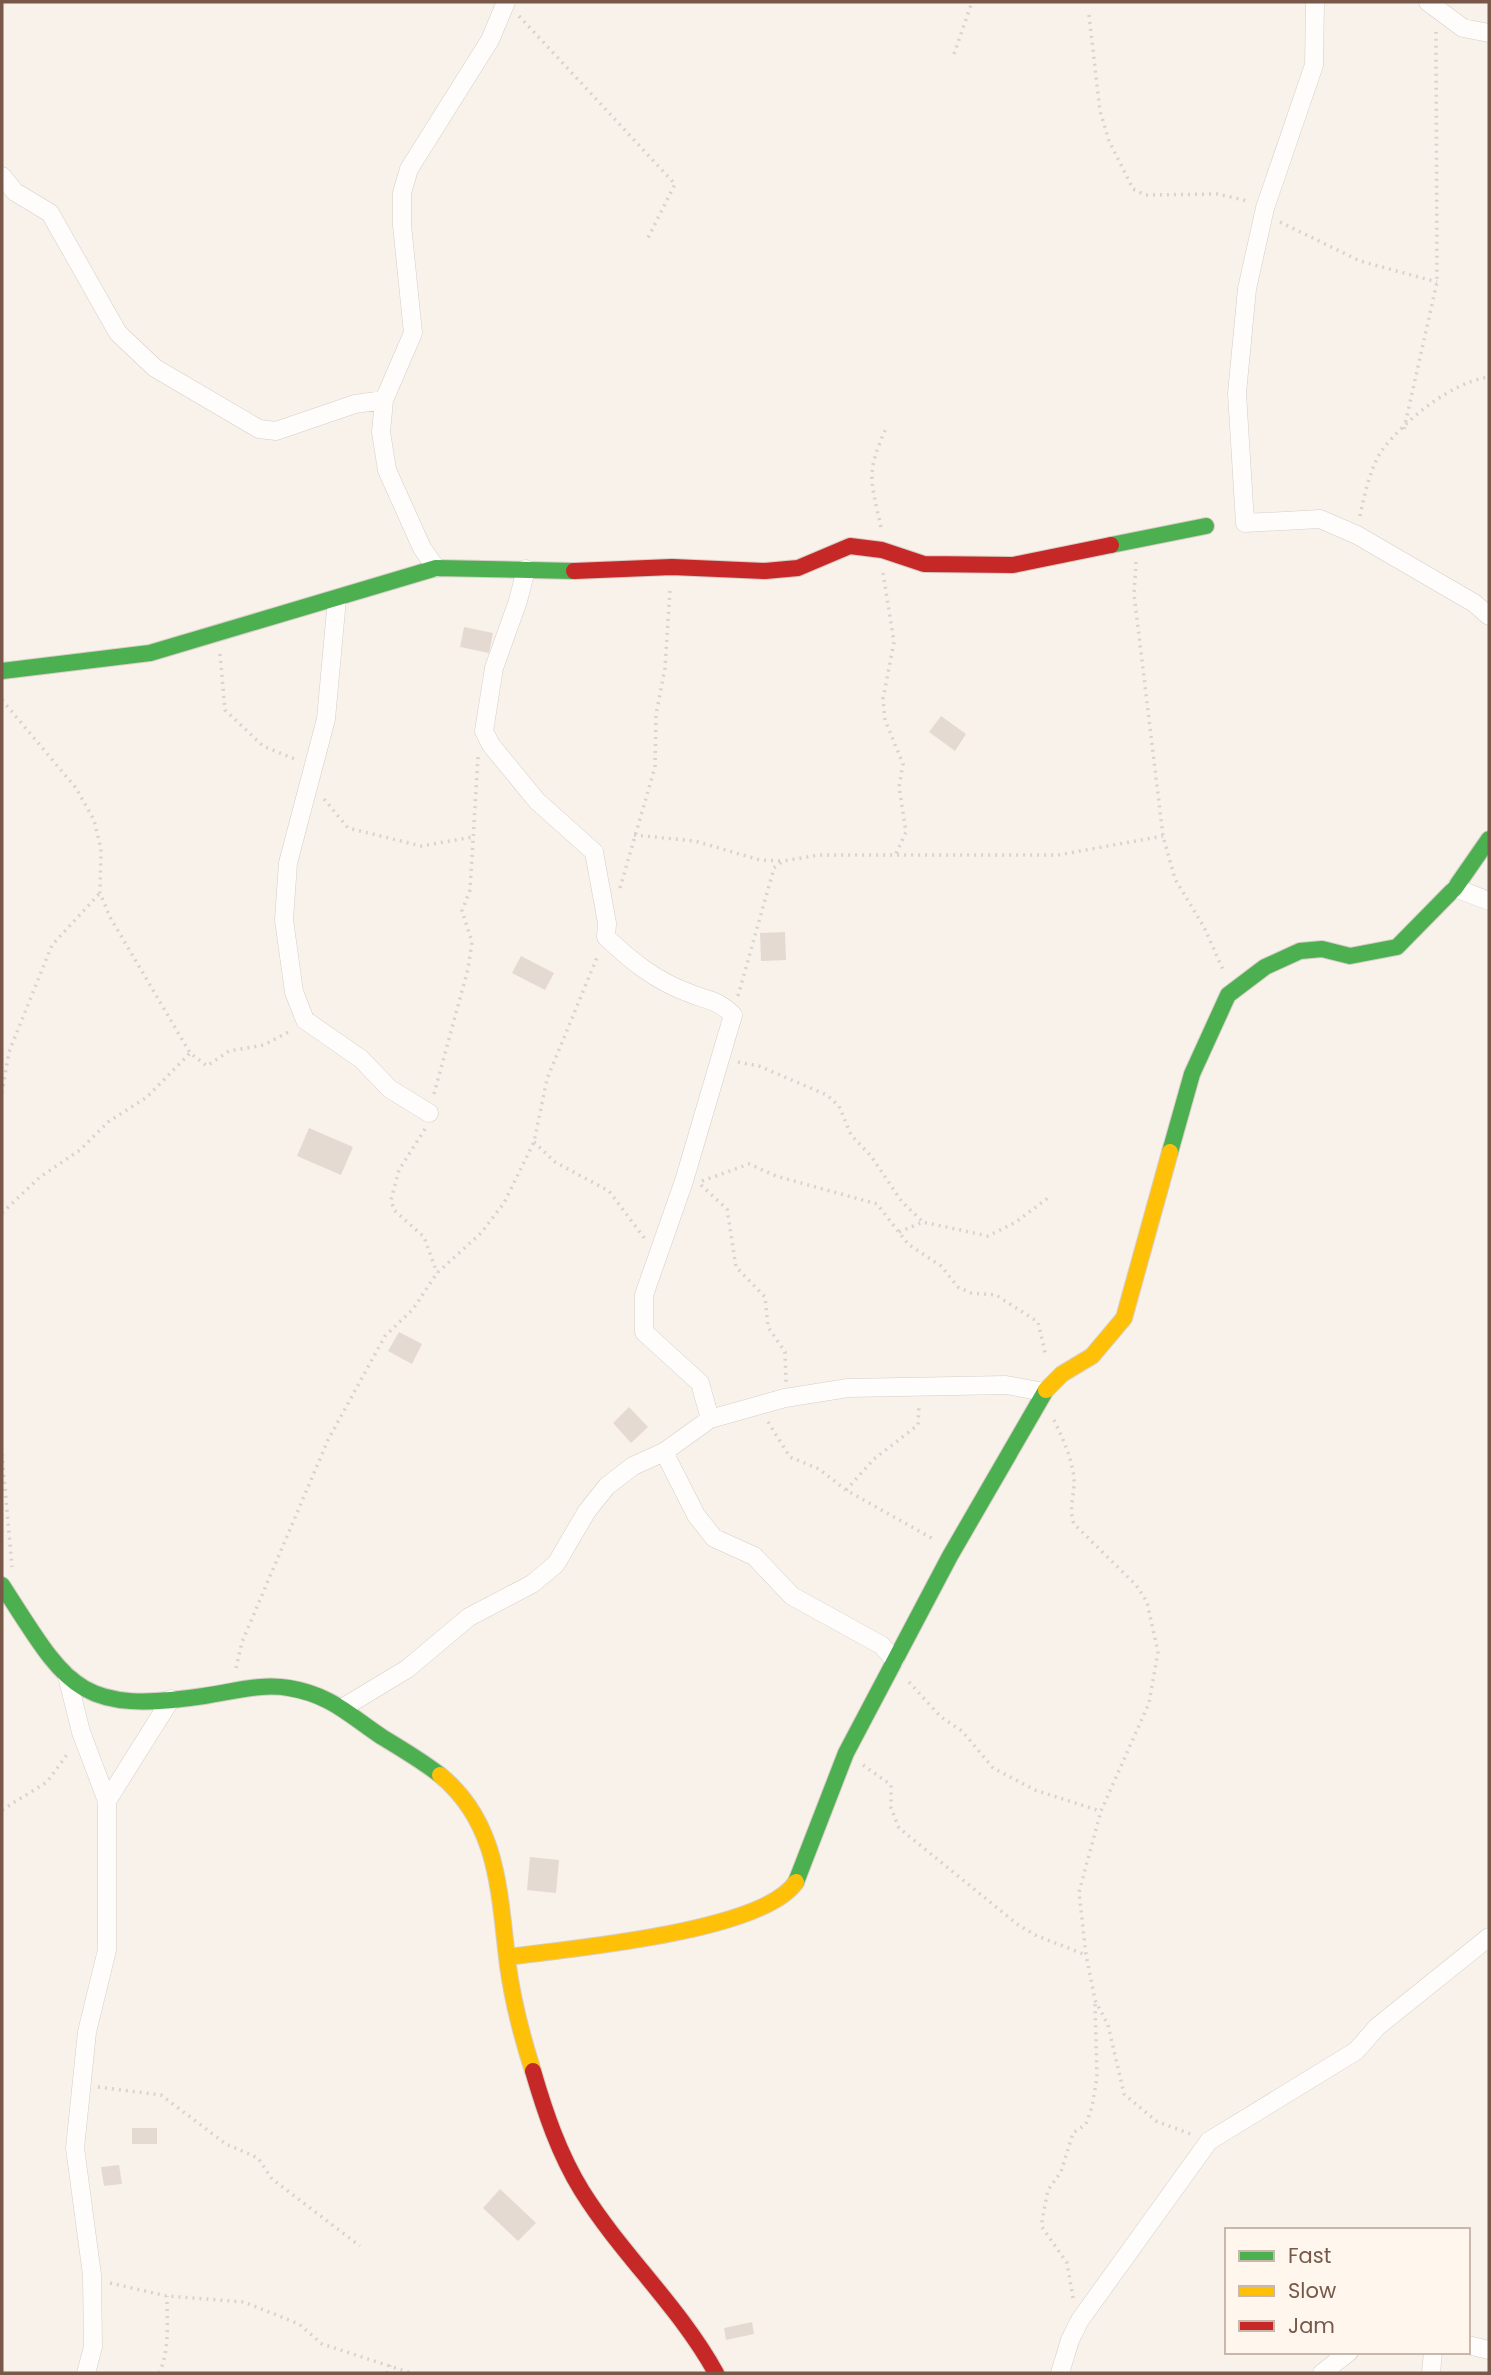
<svg xmlns="http://www.w3.org/2000/svg" width="1491" height="2375" font-family="Poppins,sans-serif">
	<rect width="100%" height="100%" fill="#f8f2eb"/>
	<path fill="#e5dad2" d="M464,627L493,633L489,653L460,647Z
		M941,716L966,734L955,751L929,732Z
		M785,932L786,960L761,961L760,933Z
		M521,956L554,973L545,990L512,973Z
		M309,1128L353,1147L341,1175L297,1156Z
		M399,1332L422,1344L412,1364L388,1351Z
		M629,1407L648,1427L631,1443L613,1423Z
		M530,1857L559,1860L556,1893L527,1890Z
		M132,2128H157V2144H132Z
		M119,2165L122,2184L104,2186L101,2167Z
		M500,2189L536,2223L518,2241L483,2208Z
		M752,2322L754,2334L726,2340L724,2328Z"/>
	<g fill="none" stroke-linecap="round" stroke-linejoin="round">
		<g stroke="#d6cec8" stroke-width="19">
			<path id="street" d="M1315,2L1314,65L1265,208L1247,289L1237,393L1245,523L1320,519L1357,535L1474,603L1489,616
				M1428,2L1463,28L1489,33
				M2,176L15,192L50,213L118,333L155,368L259,429L276,431L355,404L384,400
				M436,568L422,548L387,470L381,432L384,400L413,333L402,225V193L409,169L490,40L506,2
				M526,569L518,601L494,668L484,731L491,745L537,801L594,852L607,923L606,937C631,961 656,981 689,993C708,1001 717,999 733,1015L684,1181L644,1295V1332L700,1383L710,1419
				M337,599L326,719L288,863L284,920L294,992L305,1020L361,1059L390,1089L429,1113
				M1455,888L1489,901
				M664,1452L696,1515L714,1538L754,1556L792,1596L881,1645L895,1660
				M67,1676L81,1732L107,1801V1950L87,2032L75,2148L92,2275L93,2347L86,2373
				M344,1707L407,1669L469,1617L532,1584L556,1564L587,1511L607,1486L633,1466L664,1452L710,1419L785,1398L848,1388L1006,1385L1044,1392
				M107,1801L171,1699
				M1468,2345L1489,2350
				M1060,2373L1070,2340L1080,2320L1209,2141L1356,2051L1377,2027L1489,1937
				M1322,2373L1349,2352
				M1431,2373L1433,2352"/>
		</g>
		<g stroke="#d7cec7" stroke-width="18">
			<path id="fast" d="M1111,545L1206,526
				M2,671L150,653L436,568L574,571
				M1170,1152L1192,1074L1228,995L1265,967L1300,951L1322,949L1350,956L1397,947L1455,888L1489,839
				M2,1585C67,1686 77,1715 204,1696C232,1692 261,1683 289,1688C331,1695 349,1715 382,1737C402,1749 422,1761 440,1775
				M796,1882L846,1753L950,1556L1046,1390"/>
		</g>
		<g stroke="#d7cec7" stroke-width="18">
			<path id="slow" d="M1046,1390L1062,1374L1092,1356L1124,1318L1170,1152
				M440,1775C500,1824 499,1896 508,1966C513,2002 522,2037 533,2071
				M507,1957C568,1949 763,1932 796,1882"/>
		</g>
		<g stroke="#d7cec7" stroke-width="18">
			<path id="jam" d="M574,571L672,567L765,571L798,568L850,546L882,550L924,564L1013,565L1111,545
				M533,2071C545,2112 559,2154 582,2191C622,2255 679,2306 716,2373"/>
		</g>
		<path stroke="#dad2cd" stroke-width="3.5" stroke-dasharray="2 5" stroke-linecap="butt" d="M1089,15L1100,111L1109,141L1133,189L1145,195L1217,194L1248,201
			M519,16L675,184L648,238
			M954,54L972,2
			M1280,222L1360,261L1437,282
			M1404,429L1437,282L1436,32
			M1360,516C1364,496 1371,465 1383,449C1406,419 1452,382 1489,377
			M881,527C870,478 866,473 887,426
			M1136,562L1134,594L1163,836L1175,879L1204,927L1224,972
			M883,573L894,642L883,699L885,720L903,764L899,787L906,832L895,856
			M220,654L225,710L263,746L297,760
			M2,700L76,788L94,820L101,849L100,893L110,917L190,1053L207,1066L229,1051L264,1045L292,1030
			M324,799L348,828L421,846L473,837
			M634,835L695,841L760,860L781,861
			M620,888L655,767L656,715L665,668L670,590
			M738,996L774,868L783,861L819,855H1058L1163,836
			M738,1062L759,1066L827,1095L839,1106L851,1135L871,1156L902,1202L923,1222
			M2,1093L9,1052L52,945L100,893
			M434,1094L468,969L472,942L462,911L470,890L478,757
			M425,1129L399,1170L391,1200L394,1210L424,1237L437,1273
			M534,1142L555,1162L609,1191L645,1239
			M702,1181L749,1164L776,1176L877,1204L908,1244L941,1266L958,1287L971,1293L996,1295L1038,1322L1046,1357
			M701,1185L727,1209L736,1267L765,1297L768,1327L785,1352L786,1382
			M2,1213L40,1177L80,1150L108,1122L147,1097L190,1053
			M899,1232L923,1222L988,1236L1016,1222L1049,1197
			M1054,1420C1063,1439 1072,1458 1074,1479C1075,1494 1068,1509 1074,1524L1136,1585L1147,1602L1158,1652L1149,1703L1101,1811L1079,1892L1086,1955L1095,2000L1108,2025L1124,2094L1156,2121L1193,2135
			M768,1422L790,1457L819,1469L846,1490L935,1540
			M2,1454L12,1567
			M846,1490L874,1459L918,1425L919,1406
			M236,1668L242,1642L328,1440L385,1336L413,1309L437,1273L481,1233L504,1203L534,1142L547,1079L598,955
			M909,1682L941,1717L962,1731L993,1768L1035,1790L1100,1811
			M863,1765L891,1785V1808L899,1828L1017,1924L1035,1935L1086,1955
			M2,1810L47,1782L69,1752
			M98,2087L161,2095L226,2144L258,2158L272,2179L360,2246
			M110,2283L167,2296L244,2302L299,2324L322,2344L411,2373
			M1073,2298L1067,2263L1042,2227V2220L1048,2190L1061,2172L1073,2133L1086,2124L1092,2107L1097,2077L1095,2004
			M159,2373C170,2351 167,2321 167,2296
			M387,2373L390,2365"/>
		<use href="#street" stroke="#fefdfc" stroke-width="18"/>
		<use href="#fast" stroke="#4caf50" stroke-width="16"/>
		<use href="#slow" stroke="#ffc107" stroke-width="16"/>
		<use href="#jam" stroke="#c62828" stroke-width="16"/>
	</g>
	<rect width="1491" height="2375" fill="none" stroke="#785848" stroke-width="7"/>
	<rect x="1225" y="2228" width="245" height="126" fill="#fff7ed" stroke="#c9b7ab" stroke-width="2"/>
	<rect x="1239" y="2251" width="35" height="10" fill="#4caf50" stroke="#c9b7ab" stroke-width="2"/>
	<text x="1288" y="2263" font-size="21" fill="#785848">Fast</text>
	<rect x="1239" y="2286" width="35" height="10" fill="#ffc107" stroke="#c9b7ab" stroke-width="2"/>
	<text x="1288" y="2298" font-size="21" fill="#785848">Slow</text>
	<rect x="1239" y="2321" width="35" height="10" fill="#c62828" stroke="#c9b7ab" stroke-width="2"/>
	<text x="1288" y="2333" font-size="21" fill="#785848">Jam</text>
</svg>
